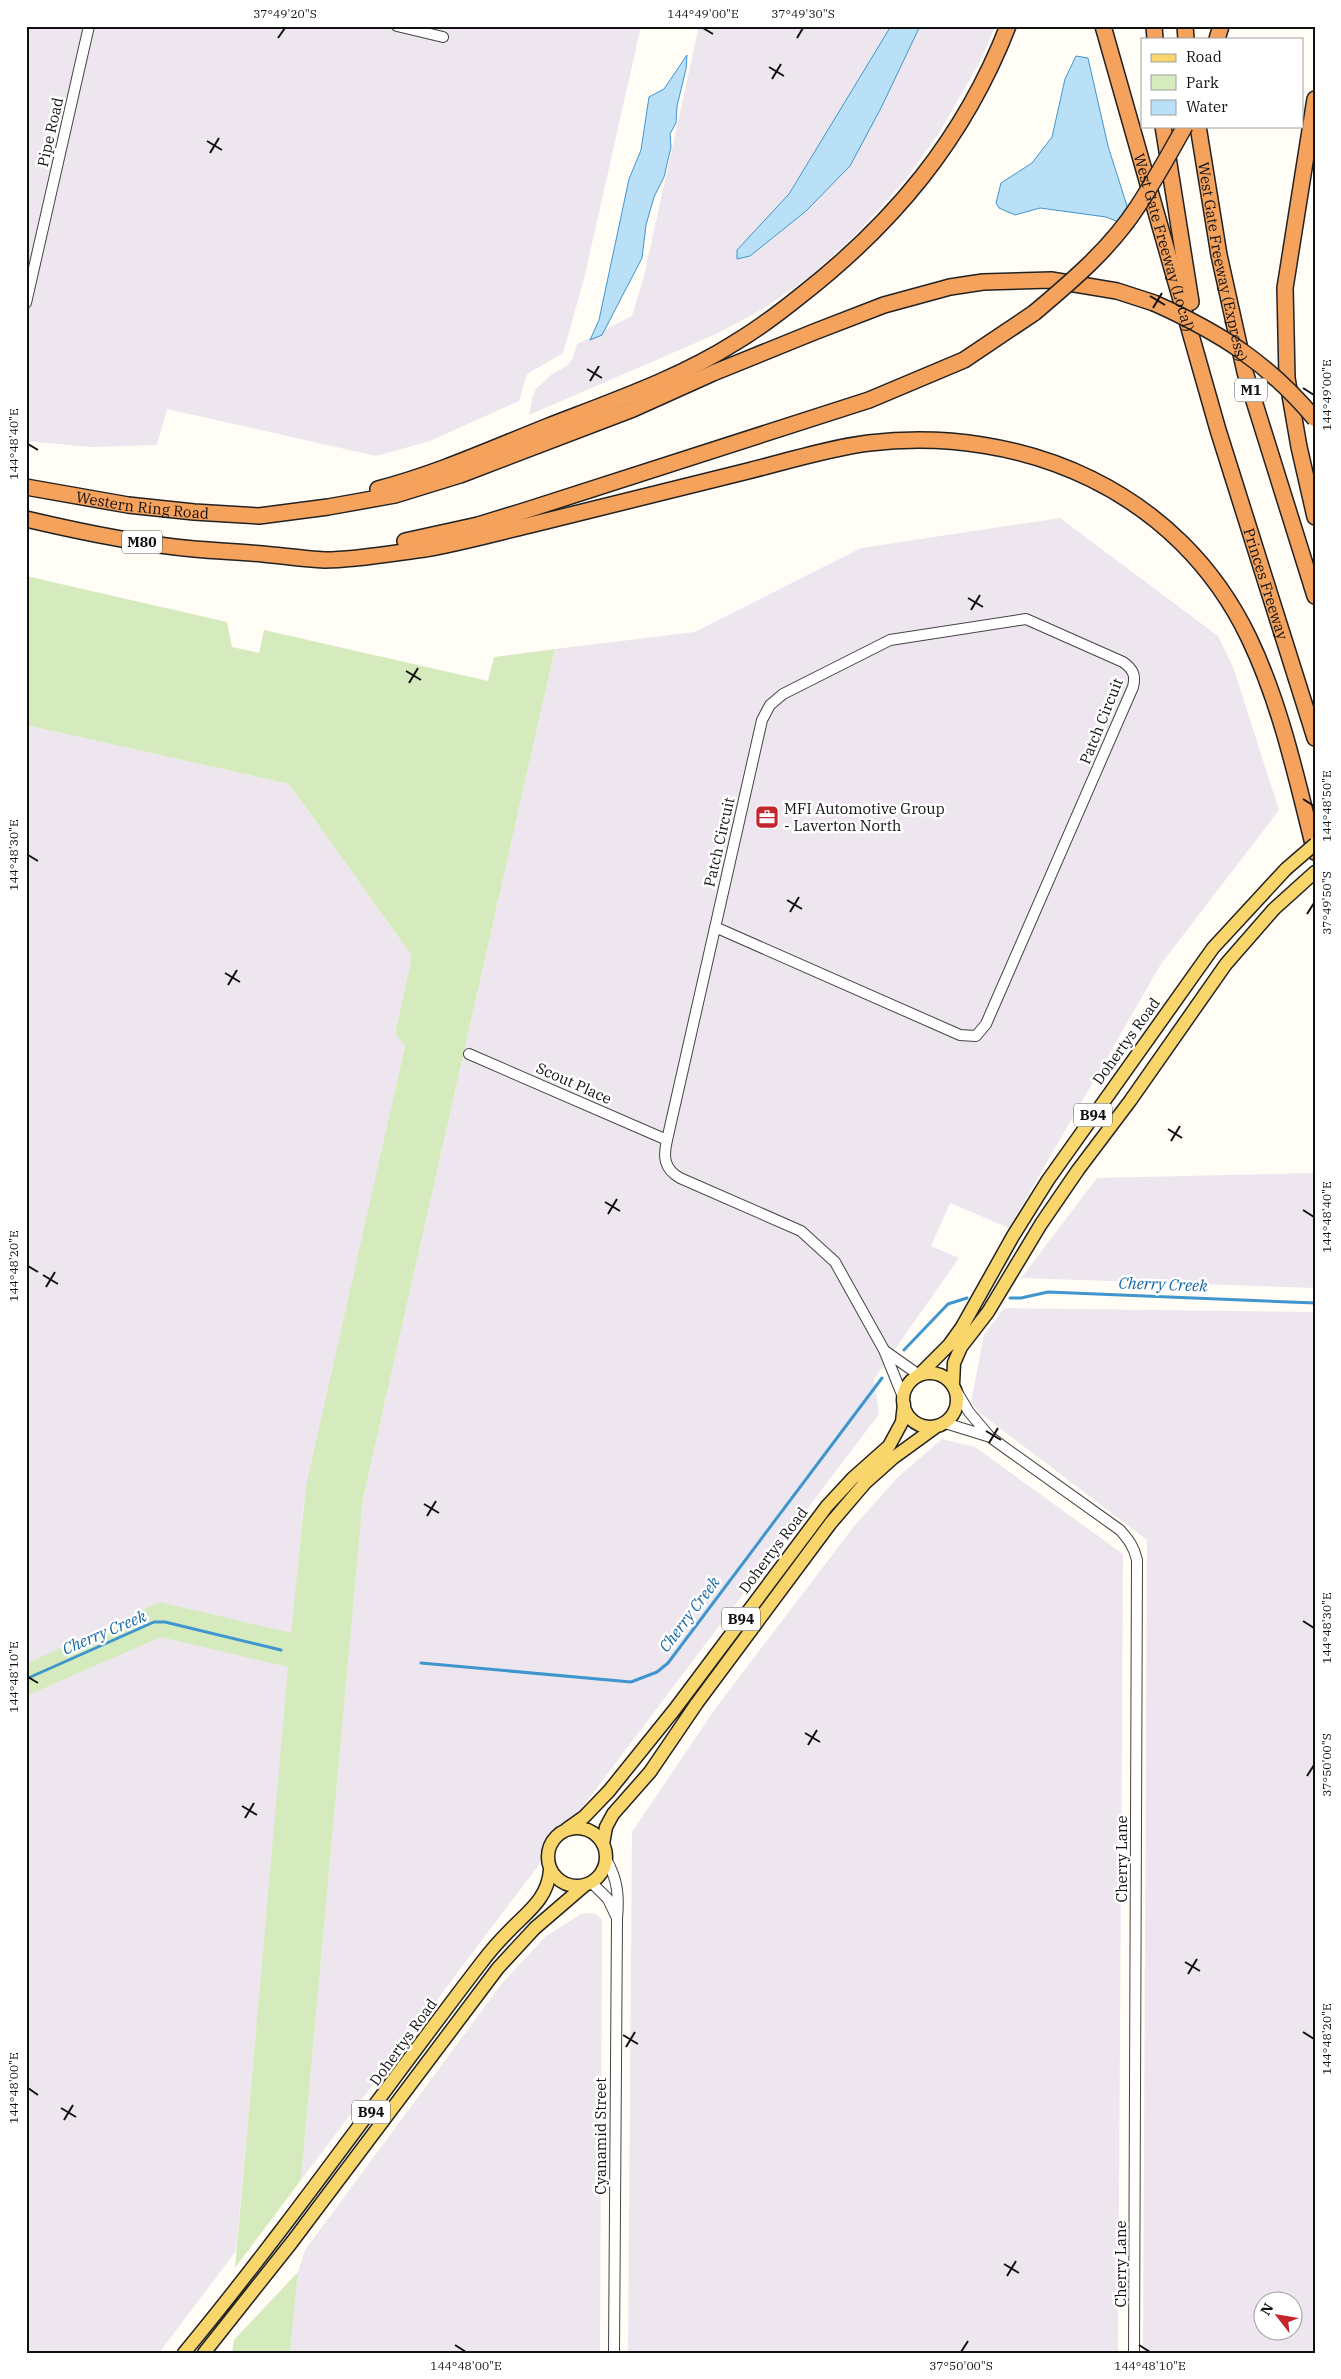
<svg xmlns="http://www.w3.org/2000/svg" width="1341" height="2379" font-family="'IBM Plex Serif',serif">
	<rect width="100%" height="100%" fill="#fffdf5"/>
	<path fill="#eee6ef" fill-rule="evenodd" d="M26,26H641L584,279L563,353L527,374L519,401L430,441L376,456L167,409L157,445L91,447L26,441Z
		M699,26H995L982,58L939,133L906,179L859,231L813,274L763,309L714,335L529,415L532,399L536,389L551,375L568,365L573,358L577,344L632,316L644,276Z
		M1060,518L1218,636L1233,667L1279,810L1161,964L1009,1228L950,1203L931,1246L959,1258L874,1379L879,1414L301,2180L363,1499L555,649L695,632L861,548Z
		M26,725L289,784L412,956L395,1034L405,1046L304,1501L236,2251L159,2353H26Z
		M1315,1173V1288L1021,1278L1097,1178Z
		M1004,1308L1315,1312V2353H1143L1147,1540L980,1413L971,1402L984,1335ZM1264,2302H1294V2332H1264Z
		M942,1439L975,1447L1123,1554L1118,2353H628L632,1832L715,1709L855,1525L898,1477Z
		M594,1913L602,1919L600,2353H290L298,2272L305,2250L503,1982L546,1936L581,1914Z"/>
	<path fill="#d5ebbd" d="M26,576L227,622L232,647L259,653L264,630L488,681L494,657L555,649L363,1499L301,2180L235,2268L288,1667L161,1637L26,1696V1664L160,1602L291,1633L306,1486L405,1046L395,1034L412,956L289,784L26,725Z
		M298,2272L290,2353H232L234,2340Z"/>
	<path fill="#b9e0f7" stroke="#3f96cf" d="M891,26H920L881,108L850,166L806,211L750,256L737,259V250L789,194Z
		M687,55L686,69L677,106L676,123L670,134L671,147L664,177L654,197L646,225L642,258L602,335L590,340L599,320L629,179L641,150L649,97L664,89Z
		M1076,56L1088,58L1108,146L1134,228L1106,217L1040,208L1015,215L999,208L996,203L1001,183L1032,163L1052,137L1065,79Z"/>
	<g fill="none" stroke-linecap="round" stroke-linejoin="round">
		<path stroke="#3f96cf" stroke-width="3" d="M1010,1298H1021L1048,1292L1315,1303
			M904,1350L948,1304L967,1298
			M421,1663L631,1682L657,1672L668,1663L882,1378
			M26,1679L154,1622H165L281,1650"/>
		<g stroke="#444" stroke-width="12">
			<path id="minor" d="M397,26L443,37
				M26,303L89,26
				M715,927L960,1035L976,1036L986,1024L1133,687C1136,675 1133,669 1123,662L1026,619L890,640L783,694L770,705L762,720L667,1140C663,1157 664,1169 680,1178L801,1231L835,1262L884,1350L903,1397
				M469,1054L667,1140
				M885,1351L919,1375
				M957,1392L969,1412L990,1437L1120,1530C1129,1540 1134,1547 1137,1560L1134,2353
				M945,1423L987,1436
				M606,1859C618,1880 619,1896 617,1919L614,2353
				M591,1882L608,1899L616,1916"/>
		</g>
		<g stroke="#222" stroke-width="15">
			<path id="major" d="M903 1400a27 27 0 1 1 54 0a27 27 0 1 1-54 0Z
				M920,1374L949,1345L962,1327L1013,1236L1048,1180L1213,948L1286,869
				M953,1384L954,1363L961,1347L988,1312L1041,1224L1078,1170L1130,1101L1226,964L1274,909L1315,872
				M548 1857a29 29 0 1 1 58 0a29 29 0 1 1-58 0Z
				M567,1829L584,1817L609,1791L675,1709L827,1506L853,1478L889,1446L902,1422L904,1404
				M603,1844L606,1827L613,1814L650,1772L697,1703L830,1524L865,1483L893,1458L937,1426
				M184,2353C289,2226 382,2092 482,1962C491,1950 501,1939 512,1928C530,1910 548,1897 550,1870
				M204,2353L292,2242L498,1968L535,1928L585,1885"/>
		</g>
		<g stroke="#222" stroke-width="18">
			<g id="highway">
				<path id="s1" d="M1103,26L1218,430L1315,738"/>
				<path d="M1154,26L1155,39"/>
				<path d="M1185,26L1186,39"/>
				<path d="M1217,39L1221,26"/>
				<path d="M1315,99L1285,288L1287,378L1299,447L1315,517"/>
				<path d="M1163,126L1191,302"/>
				<path id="s2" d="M1198,126L1219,255L1245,372L1315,596"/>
				<path id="s3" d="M26,487L128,505L194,512L259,516L328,507L395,495L460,475L633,409L713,373L814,332L884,305L950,287L983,282L1051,280L1117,291L1154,303"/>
				<path d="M378,489C436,474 491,449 546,427C610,402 678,379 736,342C758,329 779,313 799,297C894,223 964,139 1008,26"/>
				<path d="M26,519C81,532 137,544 194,549C217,551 240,552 263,554C284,556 304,559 325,560C356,560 394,553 425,549C460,543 496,533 530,525C603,507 676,489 748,471C788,461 829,448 869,443C1025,425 1179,492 1249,638C1281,705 1297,780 1315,852"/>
				<path d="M405,541L478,525L527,510L869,400L964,360L1034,313"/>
			</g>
		</g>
		<use href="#minor" stroke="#fff" stroke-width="10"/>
		<use href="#major" stroke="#f9d66b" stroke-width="12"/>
		<use href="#highway" stroke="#f5a25d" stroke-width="15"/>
		<g stroke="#222" stroke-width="15" stroke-linecap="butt">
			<path id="major-bridge" d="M1286,869L1315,844"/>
		</g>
		<g stroke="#222" stroke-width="18" stroke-linecap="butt">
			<path id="highway-bridge" d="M1154,303C1221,333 1268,363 1315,419
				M1034,313C1072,281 1111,248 1138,206C1155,180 1170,153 1185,126"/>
		</g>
		<use href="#major-bridge" stroke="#f9d66b" stroke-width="12"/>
		<use href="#highway-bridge" stroke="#f5a25d" stroke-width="15"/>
	</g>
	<path fill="none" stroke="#111" stroke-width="2" d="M703,28L713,34M278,38L285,28M797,38L803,28M769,67L784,76M772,79L781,64M207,141L222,150M210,153L219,138M1150,296L1165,305M1153,308L1162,293M587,369L602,378M590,381L599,366M1303,388L1314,395M28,444L38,450M968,598L983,607M971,610L980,595M406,671L421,680M409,683L418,668M1303,799L1314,806M28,855L38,861M787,900L802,909M790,912L799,897M1307,914L1314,903M225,973L240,982M228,985L237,970M1168,1129L1182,1138M1171,1141L1180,1126M605,1202L620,1211M1303,1210L1314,1217M608,1214L617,1199M28,1266L38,1272M43,1275L58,1284M46,1287L55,1272M986,1431L1001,1440M989,1443L998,1428M424,1504L439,1513M427,1516L436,1501M1303,1621L1314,1628M28,1677L38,1683M805,1733L820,1742M808,1745L817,1730M1307,1776L1314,1765M242,1806L257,1815M245,1818L254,1803M1185,1962L1200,1971M1188,1974L1197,1959M1303,2032L1314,2039M623,2035L638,2044M626,2047L635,2032M28,2088L38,2095M61,2108L76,2117M64,2120L73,2105M1004,2264L1019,2273M1007,2276L1016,2261M455,2345L466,2352M1139,2345L1150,2352M961,2352L968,2341"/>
	<defs>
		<g id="office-square" transform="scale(1.25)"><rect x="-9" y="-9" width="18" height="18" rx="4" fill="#c4262e" stroke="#fff"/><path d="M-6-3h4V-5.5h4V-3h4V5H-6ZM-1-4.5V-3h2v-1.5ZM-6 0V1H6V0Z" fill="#fff"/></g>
	</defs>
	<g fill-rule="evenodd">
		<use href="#office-square" x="767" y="817"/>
	</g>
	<g text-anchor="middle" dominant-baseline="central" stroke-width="5" stroke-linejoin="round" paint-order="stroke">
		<g fill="#fff" stroke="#585858" stroke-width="1">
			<rect x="1235" y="378.5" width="32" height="23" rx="4"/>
			<rect x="122" y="530.5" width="40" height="23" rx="4"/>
			<rect x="1074" y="1103.5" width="38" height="23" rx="4"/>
			<rect x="722" y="1607.5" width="38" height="23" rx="4"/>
			<rect x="352" y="2100.5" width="38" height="23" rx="4"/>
		</g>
		<g font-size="14" font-weight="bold" fill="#111">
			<text x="1251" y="390">M1</text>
			<text x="142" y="542">M80</text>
			<text x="1093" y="1115">B94</text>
			<text x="741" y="1619">B94</text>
			<text x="371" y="2112">B94</text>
		</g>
		<g font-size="15" fill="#111" stroke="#fff">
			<text transform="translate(50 132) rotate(-77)">Pipe Road</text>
			<text stroke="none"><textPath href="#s1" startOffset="225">West Gate Freeway (Local)</textPath></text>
			<text stroke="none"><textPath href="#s2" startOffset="138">West Gate Freeway (Express)</textPath></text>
			<text stroke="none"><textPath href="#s3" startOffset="118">Western Ring Road</textPath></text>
			<text stroke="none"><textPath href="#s1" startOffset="581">Princes Freeway</textPath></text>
			<text transform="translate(1101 721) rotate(-68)">Patch Circuit</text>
			<text transform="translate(719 842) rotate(-77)">Patch Circuit</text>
			<text transform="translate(1126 1041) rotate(-54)">Dohertys Road</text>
			<text transform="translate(574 1083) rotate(24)">Scout Place</text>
			<text transform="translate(773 1550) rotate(-53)">Dohertys Road</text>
			<text transform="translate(1121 1859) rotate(-90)">Cherry Lane</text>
			<text transform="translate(403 2042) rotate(-54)">Dohertys Road</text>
			<text transform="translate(600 2136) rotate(-90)">Cyanamid Street</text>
			<text transform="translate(1120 2264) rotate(-90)">Cherry Lane</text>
		</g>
		<g font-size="15" fill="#111" stroke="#fff" text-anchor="start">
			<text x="784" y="808">MFI Automotive Group<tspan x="784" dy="17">- Laverton North</tspan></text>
		</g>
		<g font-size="16" font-style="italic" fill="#1768a6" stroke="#fff">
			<text transform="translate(1163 1284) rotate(2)">Cherry Creek</text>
			<text transform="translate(689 1614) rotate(-53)">Cherry Creek</text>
			<text transform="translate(104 1632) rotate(-23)">Cherry Creek</text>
		</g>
	</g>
	<rect width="1341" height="2379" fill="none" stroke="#ffffff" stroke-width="55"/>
	<rect x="1141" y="38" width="162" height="90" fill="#ffffff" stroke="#a0a0a0"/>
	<rect x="1151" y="54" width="25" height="8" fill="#f9d66b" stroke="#a0a0a0"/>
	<text x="1186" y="62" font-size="15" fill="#111111">Road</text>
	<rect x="1151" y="75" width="25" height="15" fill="#d5ebbd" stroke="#a0a0a0"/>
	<text x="1186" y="88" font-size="15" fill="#111111">Park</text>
	<rect x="1151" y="100" width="25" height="15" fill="#b9e0f7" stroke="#a0a0a0"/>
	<text x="1186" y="112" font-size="15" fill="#111111">Water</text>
	<g transform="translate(1278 2316) rotate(301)"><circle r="24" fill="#ffffff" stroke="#a0a0a0"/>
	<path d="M0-4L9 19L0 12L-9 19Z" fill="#c4262e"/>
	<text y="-8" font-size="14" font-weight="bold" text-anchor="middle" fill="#111111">N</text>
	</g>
	<rect x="28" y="28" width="1286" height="2324" fill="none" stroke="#111" stroke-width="2"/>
	<g font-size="12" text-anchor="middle" fill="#111">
		<text x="285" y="18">37°49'20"S</text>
		<text x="703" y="18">144°49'00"E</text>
		<text x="803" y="18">37°49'30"S</text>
		<text transform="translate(1327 395) rotate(-90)" y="4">144°49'00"E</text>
		<text transform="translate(14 444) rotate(-90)" y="4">144°48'40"E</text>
		<text transform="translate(1327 806) rotate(-90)" y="4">144°48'50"E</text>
		<text transform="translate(14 855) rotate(-90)" y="4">144°48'30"E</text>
		<text transform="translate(1327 903) rotate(-90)" y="4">37°49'50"S</text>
		<text transform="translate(1327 1217) rotate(-90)" y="4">144°48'40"E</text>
		<text transform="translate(14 1266) rotate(-90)" y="4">144°48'20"E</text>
		<text transform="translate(1327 1628) rotate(-90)" y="4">144°48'30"E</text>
		<text transform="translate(14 1677) rotate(-90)" y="4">144°48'10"E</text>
		<text transform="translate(1327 1765) rotate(-90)" y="4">37°50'00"S</text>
		<text transform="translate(1327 2039) rotate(-90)" y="4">144°48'20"E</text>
		<text transform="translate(14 2088) rotate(-90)" y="4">144°48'00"E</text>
		<text x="466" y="2370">144°48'00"E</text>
		<text x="961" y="2370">37°50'00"S</text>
		<text x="1150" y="2370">144°48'10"E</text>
	</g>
</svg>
